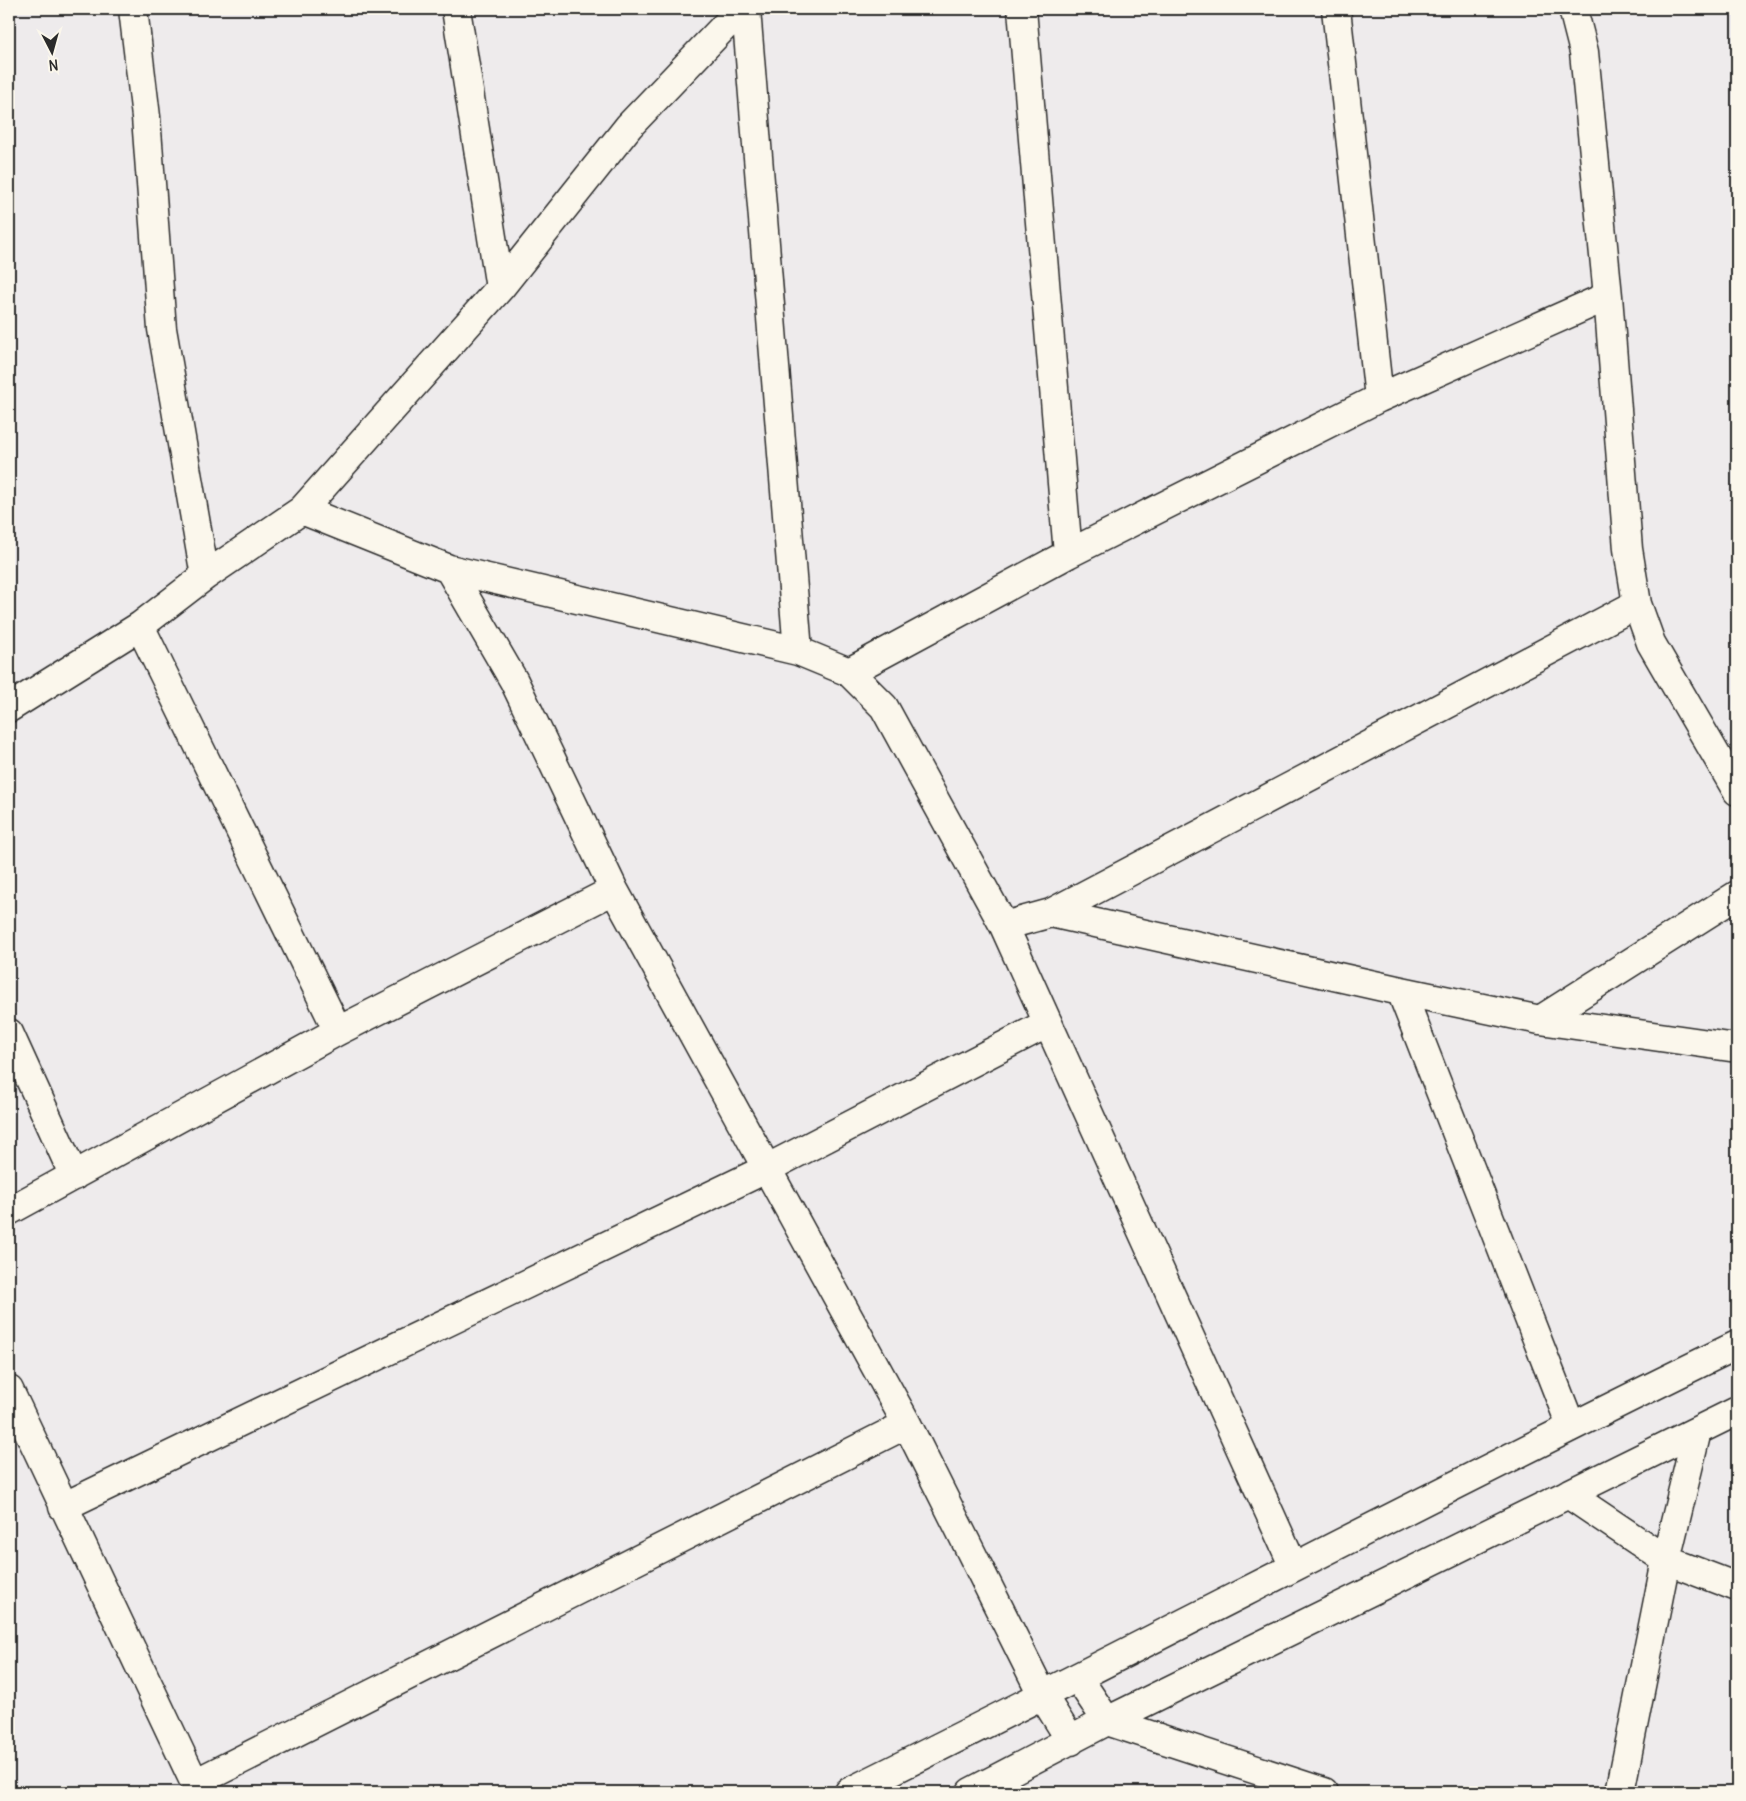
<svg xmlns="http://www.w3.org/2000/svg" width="1746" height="1801" font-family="Delius,sans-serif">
	<rect width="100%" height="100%" fill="#eeebec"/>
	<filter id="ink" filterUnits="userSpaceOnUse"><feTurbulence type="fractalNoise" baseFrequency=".02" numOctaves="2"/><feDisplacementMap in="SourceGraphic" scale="10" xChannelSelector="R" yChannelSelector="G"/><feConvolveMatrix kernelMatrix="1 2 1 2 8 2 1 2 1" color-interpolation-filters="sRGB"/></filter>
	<g filter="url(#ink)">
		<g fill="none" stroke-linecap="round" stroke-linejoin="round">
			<g stroke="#2b2b2b" stroke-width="31">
				<path id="minor" d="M133,9L146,117L162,329L205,576
					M456,9L500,288
					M746,9L798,651
					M1022,9L1068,554
					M1336,9L1379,398
					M1573,9L1584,52L1608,296L1628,549L1637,604L1651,643L1737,791
					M302,510L449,569L798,651L849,672L884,707L1004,926L1294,1567
					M449,569L514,681L614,890L907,1424L1043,1696L1071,1741
					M140,626L338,1031
					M849,672L1068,554L1379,398L1608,296
					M9,708L140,626L205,576L302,510L500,288L629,126L741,9
					M1051,913L1401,991L1540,1020L1737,1048
					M1004,926L1051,913L1637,604
					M1401,991L1571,1426
					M1540,1020L1737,895
					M9,1033L74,1176
					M9,1211L338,1031L614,890
					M9,1390L199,1792
					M1568,1494L1666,1560L1737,1587
					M63,1507L768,1168L1048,1023
					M1078,1678L1107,1721L1324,1792
					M195,1783L907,1424
					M849,1792C1146,1645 1439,1490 1737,1345
					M971,1792L1107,1721L1737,1411
					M1620,1792L1666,1560L1697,1431"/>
			</g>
			<use href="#minor" stroke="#fbf7ec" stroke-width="28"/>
		</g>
	</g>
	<rect width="1746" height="1801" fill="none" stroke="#fbf7ec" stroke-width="30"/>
	<rect x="15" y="15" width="1716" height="1771" fill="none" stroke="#2b2b2b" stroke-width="2" filter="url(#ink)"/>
	<g transform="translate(52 52) rotate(174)" stroke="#fbf7ec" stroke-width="4" paint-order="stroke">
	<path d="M0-4L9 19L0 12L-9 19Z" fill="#2b2b2b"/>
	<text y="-8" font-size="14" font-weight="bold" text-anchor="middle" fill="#2b2b2b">N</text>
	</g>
</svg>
